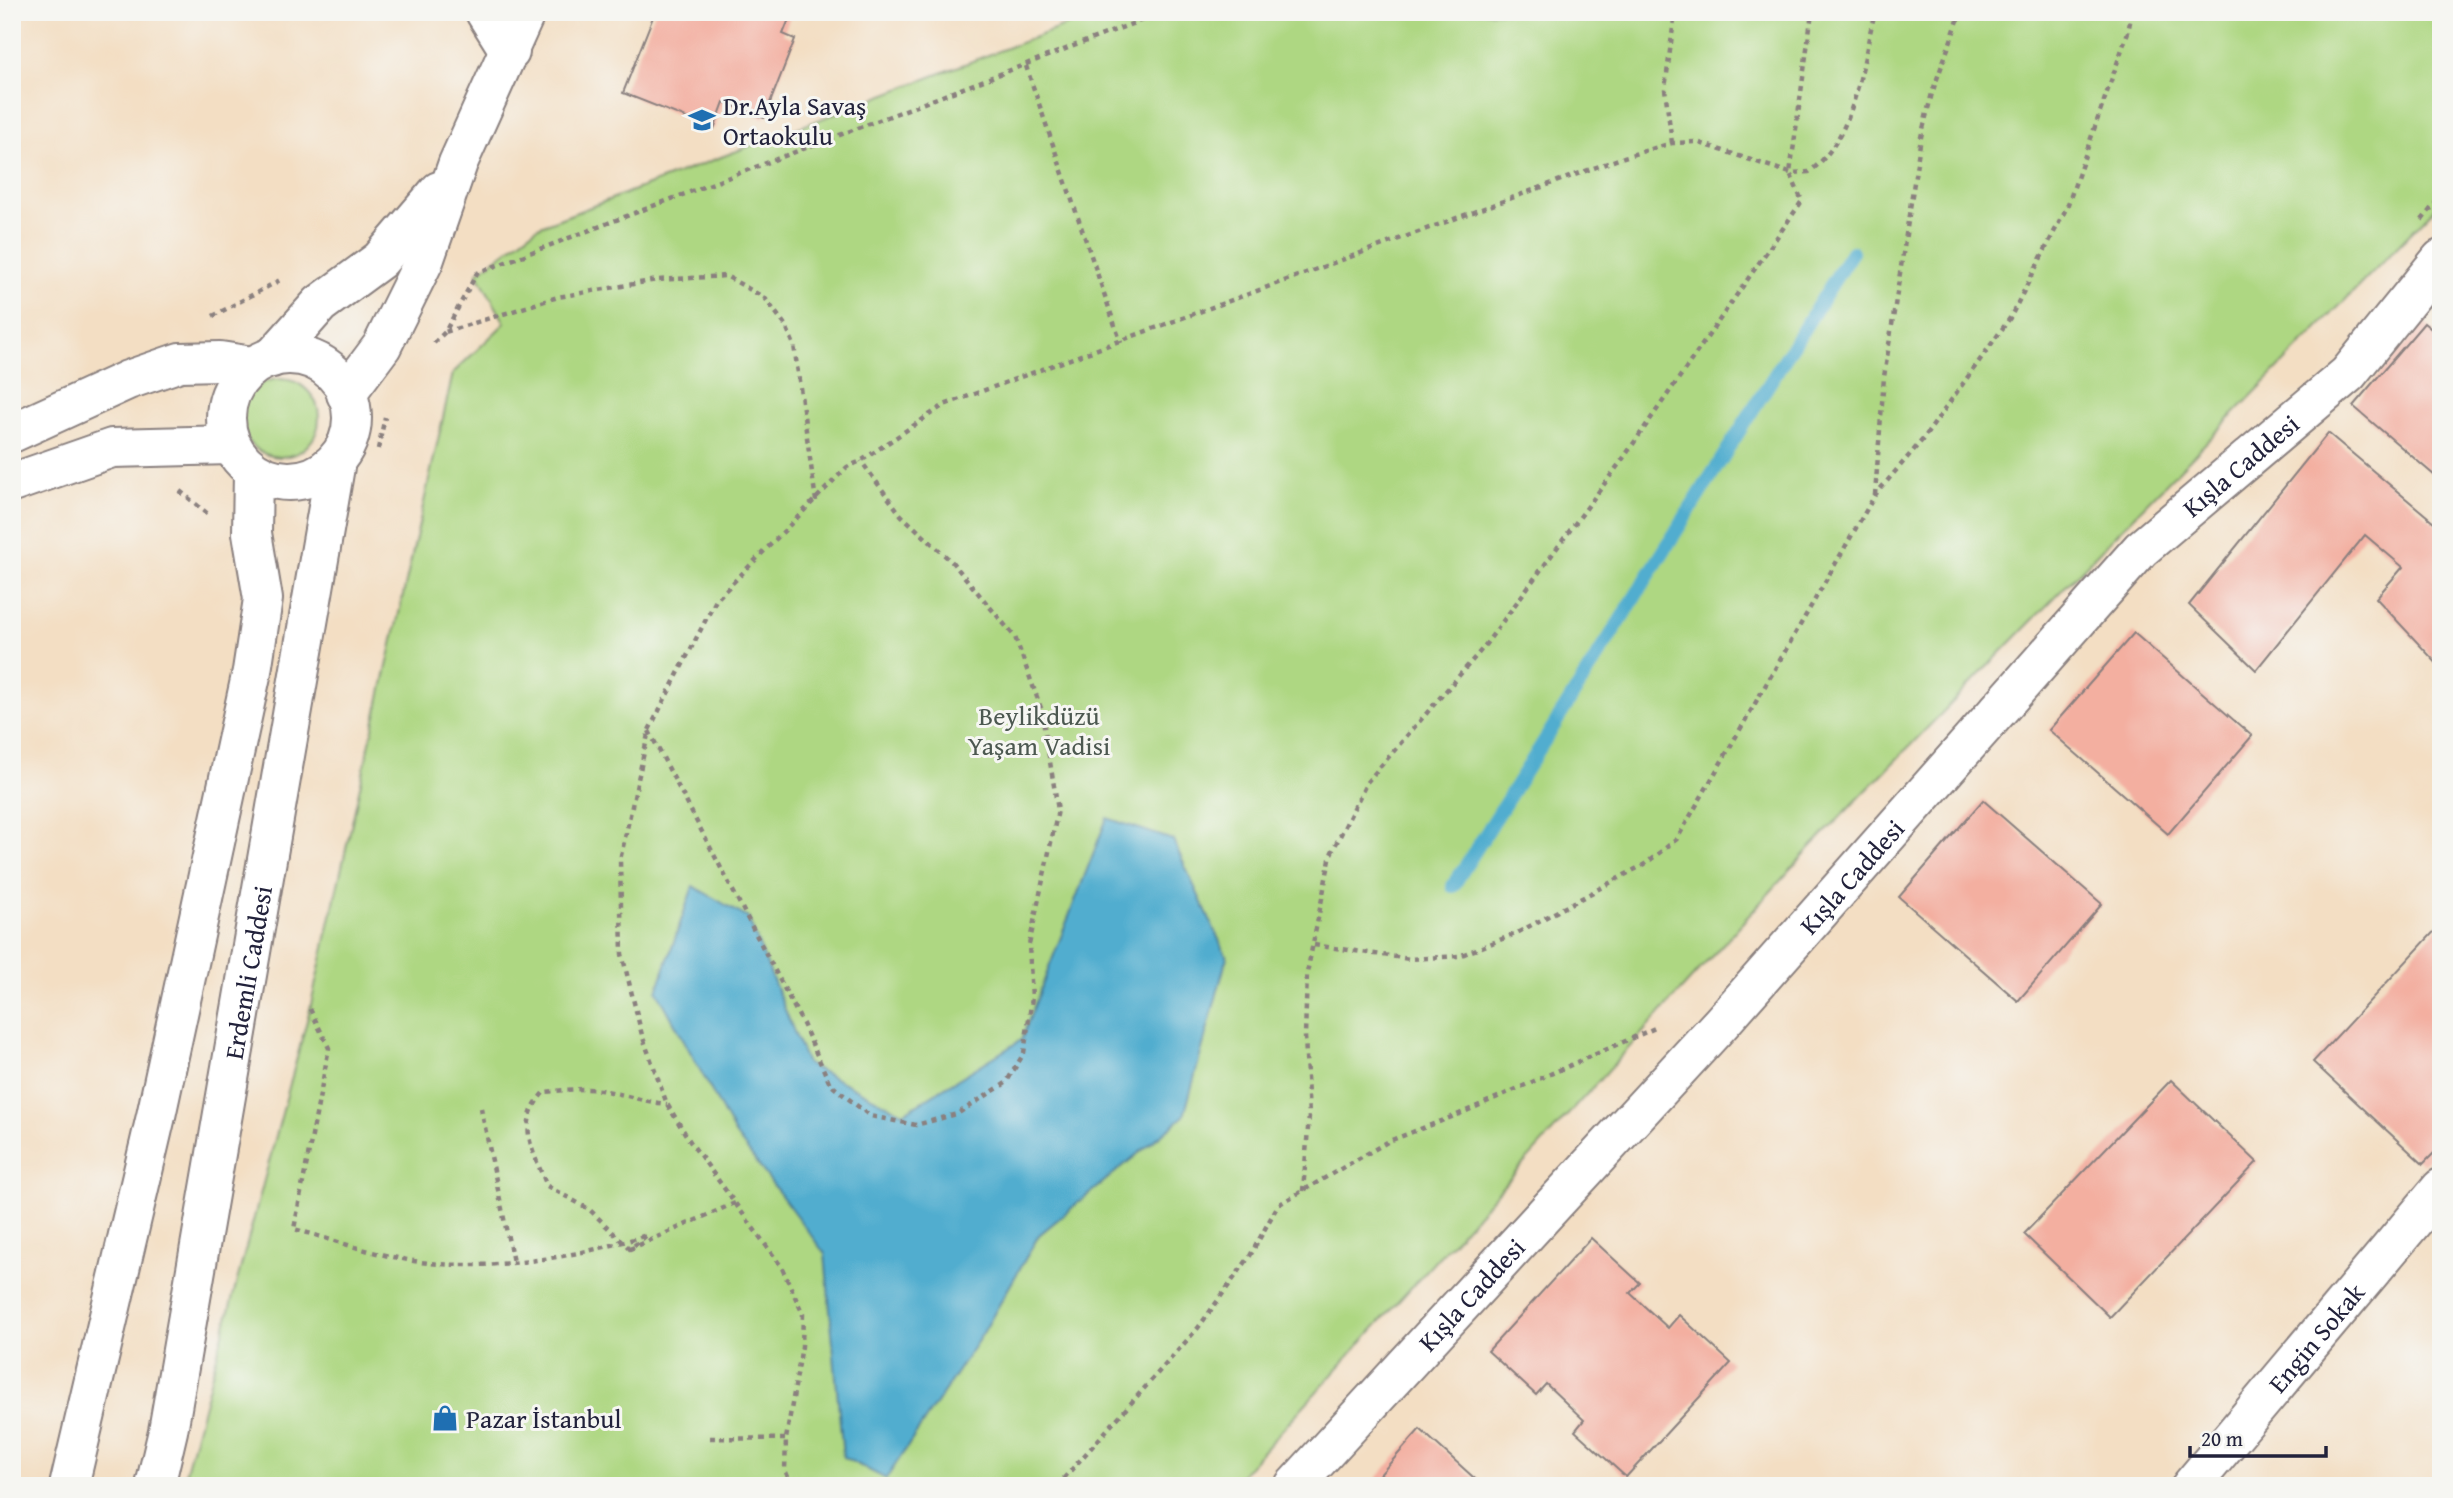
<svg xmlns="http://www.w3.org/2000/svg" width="2453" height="1498" font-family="'Gentium Book Plus',serif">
	<rect width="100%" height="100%" fill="#f6f6f2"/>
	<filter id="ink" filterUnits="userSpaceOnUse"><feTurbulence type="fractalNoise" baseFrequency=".0143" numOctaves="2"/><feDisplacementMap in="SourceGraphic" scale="14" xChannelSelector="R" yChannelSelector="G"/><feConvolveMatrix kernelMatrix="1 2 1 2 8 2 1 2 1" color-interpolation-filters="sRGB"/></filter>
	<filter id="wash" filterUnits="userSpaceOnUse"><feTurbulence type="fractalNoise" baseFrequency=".00686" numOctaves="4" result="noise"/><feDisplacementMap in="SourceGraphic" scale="28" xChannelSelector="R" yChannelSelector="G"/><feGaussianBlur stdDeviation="1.57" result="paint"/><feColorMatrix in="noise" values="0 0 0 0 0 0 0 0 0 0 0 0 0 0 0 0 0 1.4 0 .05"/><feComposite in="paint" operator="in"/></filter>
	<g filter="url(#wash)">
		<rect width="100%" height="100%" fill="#f3dec3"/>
		<path fill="#aed782" stroke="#687c5e" stroke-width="2" d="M1101,12H2441V202L1811,847L1231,1486H182L310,1009L453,373L505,323L477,273L538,227Z
			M241 418a39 39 0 1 1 78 0a39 39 0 1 1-78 0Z"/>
		<path fill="#51adcf" stroke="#3a6885" stroke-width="2" d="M1107,818L1173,840L1227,957L1184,1116L1039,1235L983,1333L886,1479L843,1457L825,1254L735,1134L657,991L693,886L748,918L807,1064L903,1113L1021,1040Z"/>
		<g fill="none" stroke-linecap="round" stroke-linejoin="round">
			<path stroke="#51adcf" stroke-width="14" d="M1453,886L1852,252"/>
		</g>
		<g id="blocks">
			<path fill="#f3afa0" d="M655,12H792L783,34L795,39L764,118L724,102L714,129L623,93Z
				M2424,323L2441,337V481L2353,406Z
				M2328,433L2441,528V668L2376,598L2403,567L2365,535L2256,670L2189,605Z
				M2134,633L2252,736L2168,834L2049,730Z
				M1983,800L2102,904L2018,1001L1899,897Z
				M2441,924V1146L2423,1164L2313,1062Z
				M2171,1080L2257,1162L2110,1317L2024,1234Z
				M1591,1238L1640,1283L1630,1293L1668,1328L1679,1315L1731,1363L1626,1477L1575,1431L1584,1420L1546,1384L1536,1395L1488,1351Z
				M1420,1429L1483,1486H1370Z"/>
		</g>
	</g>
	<g filter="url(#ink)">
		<use href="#blocks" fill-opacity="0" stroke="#8a807f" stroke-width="2"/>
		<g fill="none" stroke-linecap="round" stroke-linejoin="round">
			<g stroke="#8a807f" stroke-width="42">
				<g id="street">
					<path d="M485,12L510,52"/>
					<path id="s1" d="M1294,1486L1722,1022L2141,549L2348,374L2441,259"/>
					<path id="s2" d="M2191,1486L2441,1188"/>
				</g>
			</g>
			<g stroke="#8a807f" stroke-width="42">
				<g id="secondary">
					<circle cx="289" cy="418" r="63"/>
					<path d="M272,358L320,304L380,260L439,191"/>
					<path d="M346,394L382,346L424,261L458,163L526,12"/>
					<path d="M12,433L128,380L180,362L220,361L252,366"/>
					<path d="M12,483L112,448L231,445"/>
					<path d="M69,1486L156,1116L252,671L263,599L252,533L253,472"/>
					<path id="s3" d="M155,1486L168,1431L336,461"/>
				</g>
			</g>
			<path stroke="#8a807f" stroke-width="4.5" stroke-dasharray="5 5" stroke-linecap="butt" d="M1142,21L1146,12
				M1026,66L1121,343
				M1672,143L1665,89L1675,12
				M2422,220L2441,196
				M213,316L282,279
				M434,343L445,332
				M378,449L385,417
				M180,491L208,514
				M1875,495L1884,377L1921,137L1932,93L1961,12
				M816,501L794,345L786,326L765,298L726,276L657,280L558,297L445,332L477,273L1163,12
				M649,731L803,1024L830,1084L870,1116L916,1125L957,1114L1006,1083L1024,1053L1032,998L1029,945L1058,810L1041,708L1015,637L952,562L901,515L861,461
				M1314,945L1410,959L1459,956L1515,934L1645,864L1677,839L1875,495L1924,438L2010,318L2067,207L2128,32L2132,12
				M310,1009L329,1048L294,1229C341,1242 391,1261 440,1264C508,1269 583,1255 647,1235L630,1249L735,1203
				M481,1108L513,1262
				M1303,1191L1309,1116L1305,1036L1307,973L1331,854L1367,782L1483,648L1622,460L1802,201L1790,173L1812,12
				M630,1249L589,1209L547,1186C533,1151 515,1124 544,1092C565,1090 586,1087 606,1091C627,1095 645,1102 667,1104
				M710,1438L786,1439
				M792,1486L785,1470L786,1439L802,1346L803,1314L781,1266L691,1143L667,1104L642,1035L622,954L620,860L649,730L716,600L847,467L861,461L944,405L1624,157L1672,143L1697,142L1790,173L1809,172C1856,137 1861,66 1875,12
				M1057,1486L1198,1328L1250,1256L1278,1205L1389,1141L1457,1115L1655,1028"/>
			<use href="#street" stroke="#fff" stroke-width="38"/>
			<use href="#secondary" stroke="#fff" stroke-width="38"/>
		</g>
	</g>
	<defs>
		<g id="school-bare" transform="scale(2.1)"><path d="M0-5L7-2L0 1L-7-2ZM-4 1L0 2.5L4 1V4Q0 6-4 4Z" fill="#1f6fb2" stroke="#f6f6f2" stroke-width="2.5" paint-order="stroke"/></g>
		<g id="shop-bare" transform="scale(2.1)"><path d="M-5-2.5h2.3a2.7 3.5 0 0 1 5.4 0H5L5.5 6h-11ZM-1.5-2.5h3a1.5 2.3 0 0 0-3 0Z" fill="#1f6fb2" stroke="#f6f6f2" stroke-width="2.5" paint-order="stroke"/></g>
	</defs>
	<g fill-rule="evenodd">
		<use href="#school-bare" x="702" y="120"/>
		<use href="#shop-bare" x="445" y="1418"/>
	</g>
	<g text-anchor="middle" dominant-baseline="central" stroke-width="6" stroke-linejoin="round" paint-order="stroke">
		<g font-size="26" fill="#22223b" stroke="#f6f6f2" text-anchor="start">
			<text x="723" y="105">Dr.Ayla Savaş<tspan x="723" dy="30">Ortaokulu</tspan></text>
			<text x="466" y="1418">Pazar İstanbul</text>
		</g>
		<g font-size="26" fill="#22223b" stroke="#f6f6f2">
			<text stroke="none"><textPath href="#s1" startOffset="1393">Kışla Caddesi</textPath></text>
			<text stroke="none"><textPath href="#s1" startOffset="826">Kışla Caddesi</textPath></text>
			<text stroke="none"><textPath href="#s3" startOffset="522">Erdemli Caddesi</textPath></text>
			<text stroke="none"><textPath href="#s1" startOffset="261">Kışla Caddesi</textPath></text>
			<text stroke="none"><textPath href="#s2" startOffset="194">Engin Sokak</textPath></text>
		</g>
		<g font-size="26" fill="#4c5850" stroke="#f6f6f2">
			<text x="1039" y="715">Beylikdüzü<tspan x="1039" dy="30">Yaşam Vadisi</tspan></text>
		</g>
	</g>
	<rect width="2453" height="1498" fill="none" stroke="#f6f6f2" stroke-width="42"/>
	<path d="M2190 1446v10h136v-10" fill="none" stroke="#22223b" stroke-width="3.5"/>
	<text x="2201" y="1446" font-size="21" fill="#22223b" stroke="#f6f6f2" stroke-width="5" paint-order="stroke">20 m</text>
</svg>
